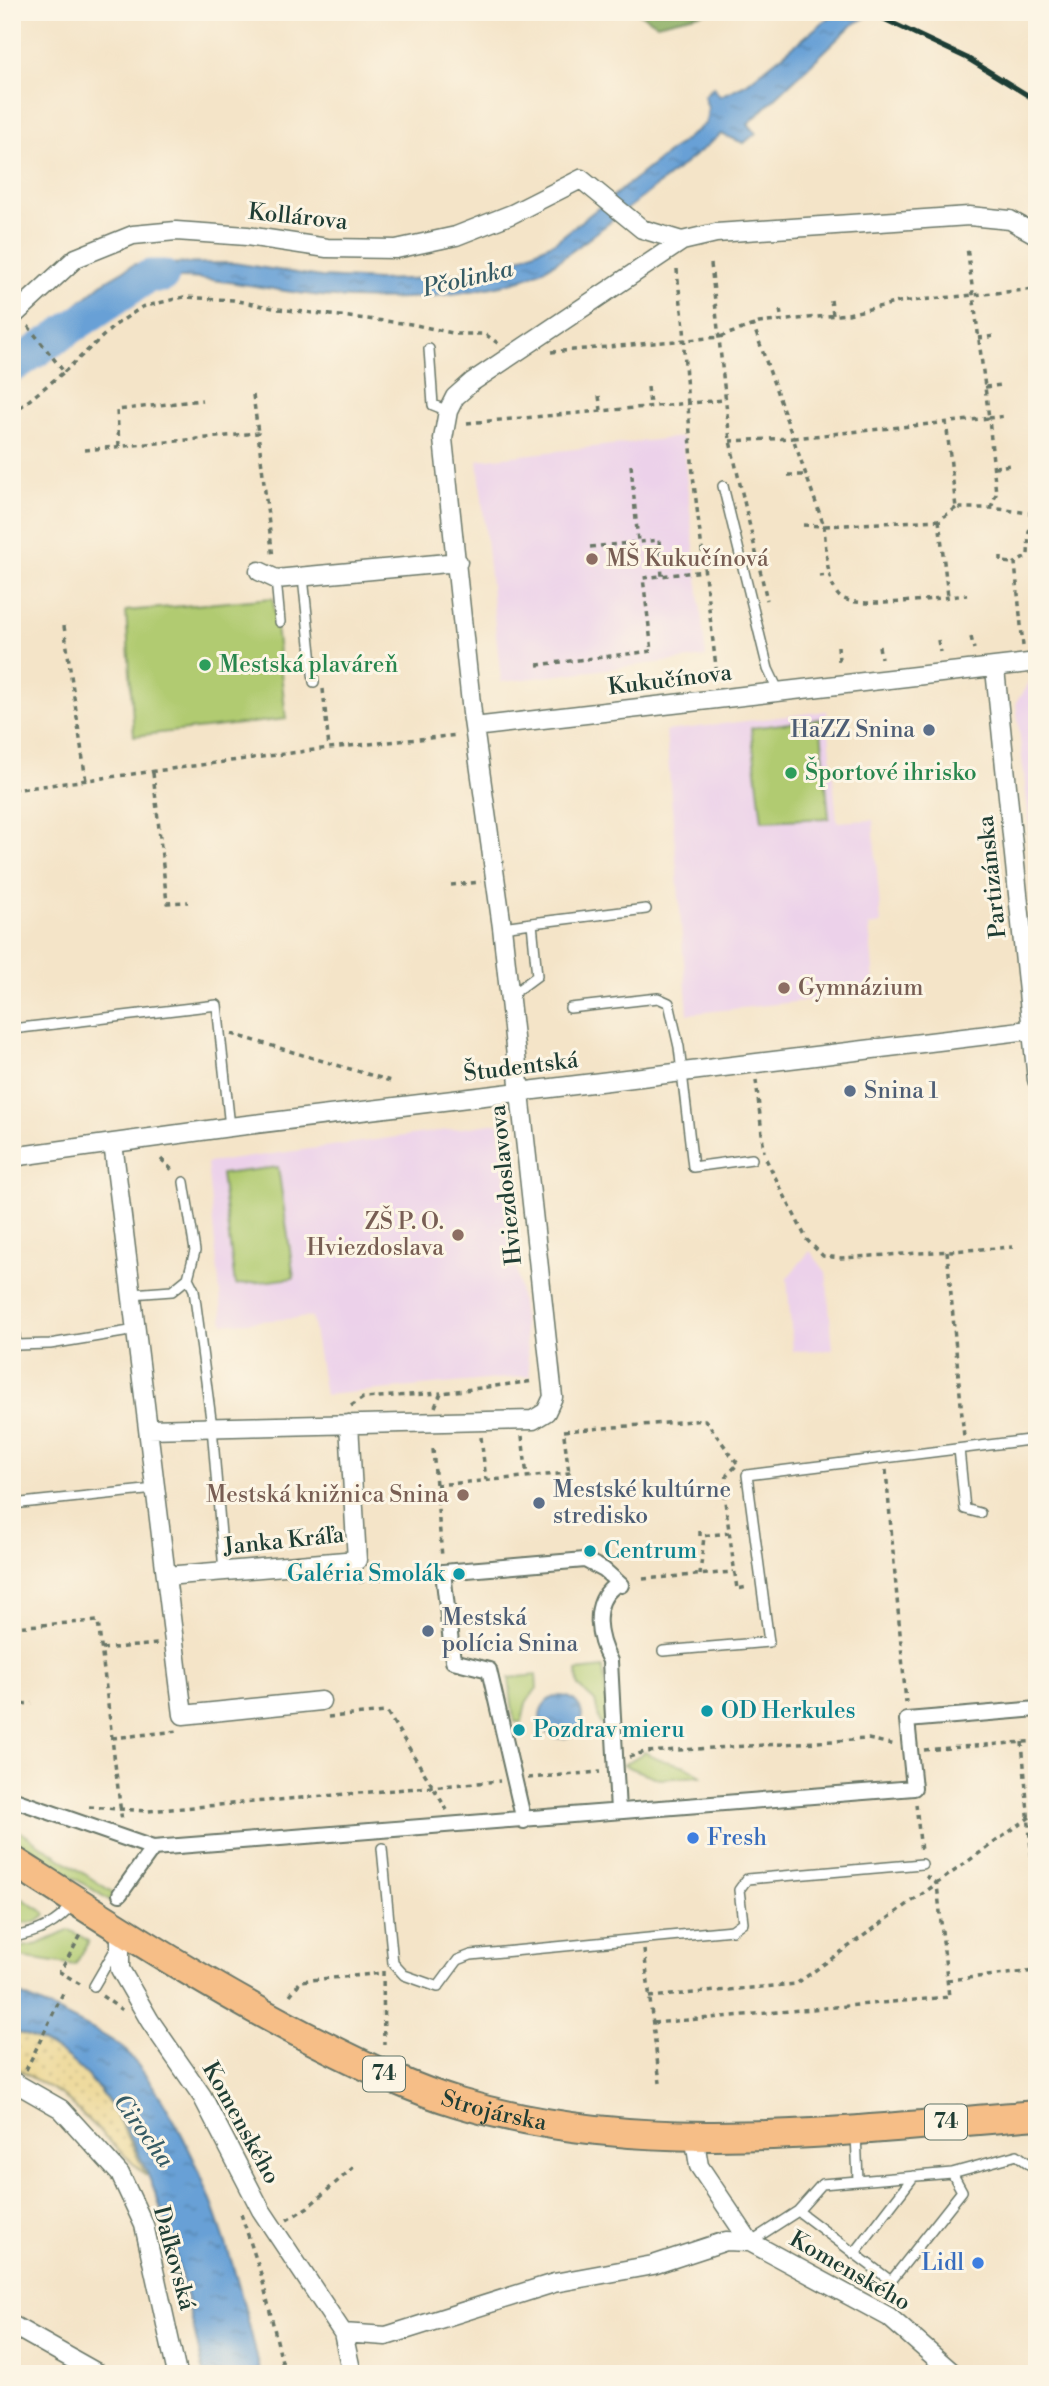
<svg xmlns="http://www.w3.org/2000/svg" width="1049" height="2386" font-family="'Libre Bodoni',serif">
	<defs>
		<pattern id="forest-firs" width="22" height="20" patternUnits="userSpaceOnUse" patternTransform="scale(1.75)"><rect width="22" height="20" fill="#8caf63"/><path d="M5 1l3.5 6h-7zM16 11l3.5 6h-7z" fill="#729052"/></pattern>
		<pattern id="sand-dots" width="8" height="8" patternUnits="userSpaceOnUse" patternTransform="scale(1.75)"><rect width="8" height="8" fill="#eeda9e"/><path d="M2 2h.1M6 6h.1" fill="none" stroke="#ccbc89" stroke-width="1.8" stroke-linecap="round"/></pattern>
		<pattern id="water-ripples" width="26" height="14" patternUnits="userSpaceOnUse" patternTransform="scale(1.75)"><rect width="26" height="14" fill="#68a0d6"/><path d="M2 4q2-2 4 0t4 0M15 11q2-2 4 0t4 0" fill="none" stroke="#5584ae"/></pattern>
	</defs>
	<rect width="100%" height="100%" fill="#fcf5e5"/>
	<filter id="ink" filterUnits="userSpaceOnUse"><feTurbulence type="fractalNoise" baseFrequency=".0143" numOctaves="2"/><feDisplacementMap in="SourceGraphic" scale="14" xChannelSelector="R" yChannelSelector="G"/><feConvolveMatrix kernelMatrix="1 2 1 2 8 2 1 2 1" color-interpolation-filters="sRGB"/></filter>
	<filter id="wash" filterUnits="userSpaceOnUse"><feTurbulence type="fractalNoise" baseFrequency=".00686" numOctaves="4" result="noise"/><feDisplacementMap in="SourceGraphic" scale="28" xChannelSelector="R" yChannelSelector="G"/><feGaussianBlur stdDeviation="1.57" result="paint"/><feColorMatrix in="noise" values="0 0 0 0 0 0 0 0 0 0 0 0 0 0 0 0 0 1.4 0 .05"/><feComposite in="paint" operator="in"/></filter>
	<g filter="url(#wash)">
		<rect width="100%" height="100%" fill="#f4e4c8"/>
		<path fill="#ecd1ea" d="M682,437L706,657L501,682L478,460Z
			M1035,674H1037V895L1016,702Z
			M827,711L837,822L873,820L881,924L869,926L875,993L688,1014L666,731Z
			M499,1123L530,1376L325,1395L312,1317L223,1324L207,1163Z
			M810,1251L826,1272L833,1350L793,1351L787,1278Z"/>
		<path fill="#b1cb71" stroke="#688452" stroke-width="2" d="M273,598L286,719L134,736L126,611Z
			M820,719L829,818L762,821L751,728Z
			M278,1167L294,1278L235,1285L221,1174Z
			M603,1668L609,1723L600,1724L595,1701L578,1686L577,1671Z
			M536,1675L537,1688L526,1703L522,1722H514L509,1678Z
			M645,1752C664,1767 679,1757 701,1776L660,1779L623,1765Z
			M12,1826L115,1894L111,1901L12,1839Z
			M12,1892L45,1913L46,1915L37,1922L12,1923Z
			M70,1930L89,1941L75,1965L12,1956V1949L39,1944Z"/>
		<path fill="url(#forest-firs)" stroke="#56764c" stroke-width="2" d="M637,12H709L657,24Z"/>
		<path fill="url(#sand-dots)" stroke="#868c69" stroke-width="2" d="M12,2031C86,2049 118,2111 146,2176L62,2095L12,2066Z"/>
		<path fill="url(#water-ripples)" stroke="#446e85" stroke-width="2" d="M836,12H875L851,26L748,124L756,133L744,143L721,134C683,166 644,196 605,226C576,248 546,274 510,283C448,298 385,302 321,296C276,292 189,269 148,282C93,299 55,346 12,381V360L104,282L135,264L234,263L321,277L377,280L437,278L511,262L555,242L706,123L708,108L704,96L713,87L720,96L746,84Z
			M540 1717a21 21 0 1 1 42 0a21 21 0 1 1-42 0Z
			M12,1992C34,2000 112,2036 126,2051C201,2136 236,2266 261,2374H204C179,2263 141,2062 12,2031Z"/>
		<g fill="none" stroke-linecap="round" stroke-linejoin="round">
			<path stroke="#68a0d6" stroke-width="33" d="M12,367L149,276H163"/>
		</g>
	</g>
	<g filter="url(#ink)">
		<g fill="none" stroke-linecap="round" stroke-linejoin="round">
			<g stroke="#6a7768" stroke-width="12">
				<path id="service" d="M429,349L433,405L448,411
					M723,486L768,669L779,692
					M303,577L314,682
					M276,579L280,622
					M532,923L646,909
					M502,927L532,923L537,976L510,996
					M570,1008L658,998L669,1003L679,1047L693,1167L752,1159
					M12,1029L217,1005L230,1127
					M184,1182L195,1251L188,1278L194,1290L212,1427L224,1571
					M132,1294L172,1291L188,1278
					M12,1312L16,1345L50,1344L136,1330
					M959,1449L965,1509L980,1513
					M12,1504L155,1489
					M663,1651L769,1642L747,1475L1037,1439
					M382,1848L393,1963L404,1975L438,1987L458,1960L471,1955L732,1930L743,1922L739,1890L747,1879L922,1864
					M12,1937C38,1933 57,1924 73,1904
					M94,1986L116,1948
					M856,2134L858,2180
					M952,2173L962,2191L891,2281L798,2211L822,2184Z
					M952,2173L1017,2155L1037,2170
					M750,2242L798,2211
					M854,2254L914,2176"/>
			</g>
			<g stroke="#6a7768" stroke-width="18">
				<path id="pedestrian" d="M613,1587C591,1605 598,1639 610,1661L618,1811
					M12,1799L153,1848
					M524,1821L489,1670L453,1661L443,1572L585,1560L604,1570L621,1585
					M120,1894L153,1848L914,1788L907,1720L1037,1709"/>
			</g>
			<g stroke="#6a7768" stroke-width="21">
				<path id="minor" d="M12,317L76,258L133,235L176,231L247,236L327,248L396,249L456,236L512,214L581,179L642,229L682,241
					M259,571L276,579L458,562
					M995,669L1037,1080
					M474,727L1037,662
					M113,1143L183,1715L321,1701
					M12,1157L230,1127L1037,1029
					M148,1429L533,1420L546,1412L553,1397L502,927L472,713L443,439L448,411L455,397L472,382L682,241L716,233L969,216L1010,220L1037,235
					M166,1576L357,1560L349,1424
					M120,1929V1969L150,2021L202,2096L261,2210L343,2333L352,2374
					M12,2081L61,2109L120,2174L144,2225L177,2374
					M694,2135L699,2166L750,2242L889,2317L954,2374
					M12,2325L99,2374
					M343,2333L386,2336L554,2283L653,2265L726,2241L750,2242"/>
			</g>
			<g stroke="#6a7768" stroke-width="32">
				<g id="primary">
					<path id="s1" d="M12,1860C114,1925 215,1991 323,2045C367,2067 412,2089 459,2103C646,2159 846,2130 1037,2115"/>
				</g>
			</g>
			<path stroke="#6a7768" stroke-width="3.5" stroke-dasharray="5 5" stroke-linecap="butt" d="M711,264L730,441L767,600
				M677,269C678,291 687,331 684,350L693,475L717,675
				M831,300L833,315
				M780,310L782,320
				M1032,329H1037
				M978,338L996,336
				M551,352L720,337L759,323L848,314L899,302L1037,289
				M64,372L114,326L142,307L184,297L233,300L278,309L411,324L457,334H485L499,344
				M648,387L650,405
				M985,387L1002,385
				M253,395L258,433
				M599,396L601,410
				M12,414L64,372L28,326
				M946,421L956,508H991L1037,514
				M467,423L724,400
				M730,441L793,438L753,324
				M119,446L117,410L202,400
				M85,450L258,433L273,558
				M631,465L638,542
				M994,467L1012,465
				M788,475H805
				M956,508L939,520L824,526L793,438L989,418L967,247
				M991,508L996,494L989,418L1006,416
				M939,520L948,596
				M803,525L824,526C826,545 826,580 838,595C851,612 945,597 967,595
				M590,547L659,540L662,576
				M1001,556V562L1015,563
				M819,576L831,575
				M64,626L86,781
				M971,637L974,649
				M938,640L940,652
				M838,646L839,661
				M879,646L881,658
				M1023,646L1015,563L1028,556L1029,531L1037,515
				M537,665L652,651L643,578L704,571
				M323,689L329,748
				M153,773L167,903L188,902
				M12,790L329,748L458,735
				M451,885L481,882
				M232,1034L394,1082
				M756,1080L764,1152
				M161,1159L175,1173
				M766,1159L807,1240L823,1256L841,1258L1013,1247
				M947,1251L964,1437
				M351,1406L363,1398L441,1393
				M435,1407L441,1393L534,1381
				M564,1431L705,1420L738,1464L727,1475L724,1494L737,1589L748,1587
				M564,1435L569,1473
				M522,1436L527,1476
				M481,1437L486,1480
				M433,1449L442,1557
				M886,1470L906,1703
				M436,1485L569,1473L570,1476
				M700,1531V1536L729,1533
				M700,1575L704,1536
				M643,1579L734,1572
				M359,1582L430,1573
				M12,1627L98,1621L122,1822
				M102,1649L158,1644
				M12,1705L32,1703
				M328,1717L387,1712L447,1810
				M112,1738L178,1731
				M1022,1742L1037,1920
				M924,1750L1037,1741
				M629,1757L645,1752L868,1739L896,1745
				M528,1778L600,1772
				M916,1804L921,1852
				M89,1807L148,1811L500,1781
				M644,1950L660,2083
				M383,1971L384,2044
				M947,1980L1037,1971
				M80,1984L60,1972L82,1933
				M290,1995L301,1981L383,1973
				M102,1996L122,2010
				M649,1997L796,1984L1030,1817
				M653,2023L949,1997L937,1884L926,1876
				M26,2070L63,1993
				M241,2214L261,2274L285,2374
				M287,2220L308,2207L355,2166"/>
			<use href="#service" stroke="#fff" stroke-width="9"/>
			<use href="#pedestrian" stroke="#fff" stroke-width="14"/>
			<use href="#minor" stroke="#fff" stroke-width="18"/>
			<use href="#primary" stroke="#f6be87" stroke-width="28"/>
			<path stroke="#1f3d34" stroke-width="5" d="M869,12L967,58L1037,101"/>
		</g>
	</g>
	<g fill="#8d6e63" stroke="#fcf5e5" stroke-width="2.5">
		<circle cx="592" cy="559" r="7"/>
		<circle cx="784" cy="988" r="7"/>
		<circle cx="458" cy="1235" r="7"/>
		<circle cx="463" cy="1495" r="7"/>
	</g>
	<g fill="#2e9e5b" stroke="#fcf5e5" stroke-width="2.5">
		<circle cx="205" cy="665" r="7"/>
		<circle cx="791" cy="773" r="7"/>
	</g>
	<g fill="#5c6f8a" stroke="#fcf5e5" stroke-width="2.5">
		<circle cx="929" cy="730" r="7"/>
		<circle cx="850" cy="1091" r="7"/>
		<circle cx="539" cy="1503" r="7"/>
		<circle cx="428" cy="1631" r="7"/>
	</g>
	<g fill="#0f9aa8" stroke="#fcf5e5" stroke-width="2.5">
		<circle cx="590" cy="1551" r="7"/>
		<circle cx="459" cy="1574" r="7"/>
		<circle cx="707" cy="1711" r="7"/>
		<circle cx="519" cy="1730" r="7"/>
	</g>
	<g fill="#3f7fe0" stroke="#fcf5e5" stroke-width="2.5">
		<circle cx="693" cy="1838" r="7"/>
		<circle cx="978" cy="2263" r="7"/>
	</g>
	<g text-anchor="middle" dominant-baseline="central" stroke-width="6" stroke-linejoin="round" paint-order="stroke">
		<g fill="#fcf5e5" stroke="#617469" stroke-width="2">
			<rect x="363" y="2056.5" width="42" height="35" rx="5"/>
			<rect x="925" y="2104.5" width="42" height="35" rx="5"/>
		</g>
		<g font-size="21" font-weight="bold" fill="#1f3d34">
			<text x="384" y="2074">74</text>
			<text x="946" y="2122">74</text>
		</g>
		<g font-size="23" fill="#1f3d34" stroke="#fcf5e5">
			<text transform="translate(298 217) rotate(6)">Kollárova</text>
			<text transform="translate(670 680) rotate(-7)">Kukučínova</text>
			<text transform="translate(992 877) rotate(-96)">Partizánska</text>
			<text transform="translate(521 1067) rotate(-7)">Študentská</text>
			<text transform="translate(506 1185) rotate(-96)">Hviezdoslavova</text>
			<text transform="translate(284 1541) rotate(-6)">Janka Kráľa</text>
			<text stroke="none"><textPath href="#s1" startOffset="546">Strojárska</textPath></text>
			<text transform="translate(241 2123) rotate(61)">Komenského</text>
			<text transform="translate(174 2258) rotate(75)">Daľkovská</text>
			<text transform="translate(850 2271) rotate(30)">Komenského</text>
		</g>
		<g font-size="23" fill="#785e54" stroke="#fcf5e5" text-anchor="start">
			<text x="606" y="559">MŠ Kukučínová</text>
			<text x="798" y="988">Gymnázium</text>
			<text x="444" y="1222" text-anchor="end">ZŠ P. O.<tspan x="444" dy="26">Hviezdoslava</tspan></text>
			<text x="449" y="1495" text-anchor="end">Mestská knižnica Snina</text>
		</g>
		<g font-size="23" fill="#27864d" stroke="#fcf5e5" text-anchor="start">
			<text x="219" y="665">Mestská plaváreň</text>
			<text x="805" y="773">Športové ihrisko</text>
		</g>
		<g font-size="23" fill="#4e5e75" stroke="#fcf5e5" text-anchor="start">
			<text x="915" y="730" text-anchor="end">HaZZ Snina</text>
			<text x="864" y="1091">Snina 1</text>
			<text x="553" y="1490">Mestské kultúrne<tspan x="553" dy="26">stredisko</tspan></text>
			<text x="442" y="1618">Mestská<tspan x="442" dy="26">polícia Snina</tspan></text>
		</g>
		<g font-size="23" fill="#0d838f" stroke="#fcf5e5" text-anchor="start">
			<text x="604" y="1551">Centrum</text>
			<text x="445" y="1574" text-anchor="end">Galéria Smolák</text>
			<text x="721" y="1711">OD Herkules</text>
			<text x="533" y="1730">Pozdrav mieru</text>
		</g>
		<g font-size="23" fill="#366cbe" stroke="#fcf5e5" text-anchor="start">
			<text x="707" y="1838">Fresh</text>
			<text x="964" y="2263" text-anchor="end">Lidl</text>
		</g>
		<g font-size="24" font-style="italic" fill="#355b65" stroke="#fcf5e5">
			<text transform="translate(468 279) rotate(-13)">Pčolinka</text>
			<text transform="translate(143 2131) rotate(54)">Cirocha</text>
		</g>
	</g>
	<rect width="1049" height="2386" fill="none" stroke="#fcf5e5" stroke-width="42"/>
</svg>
